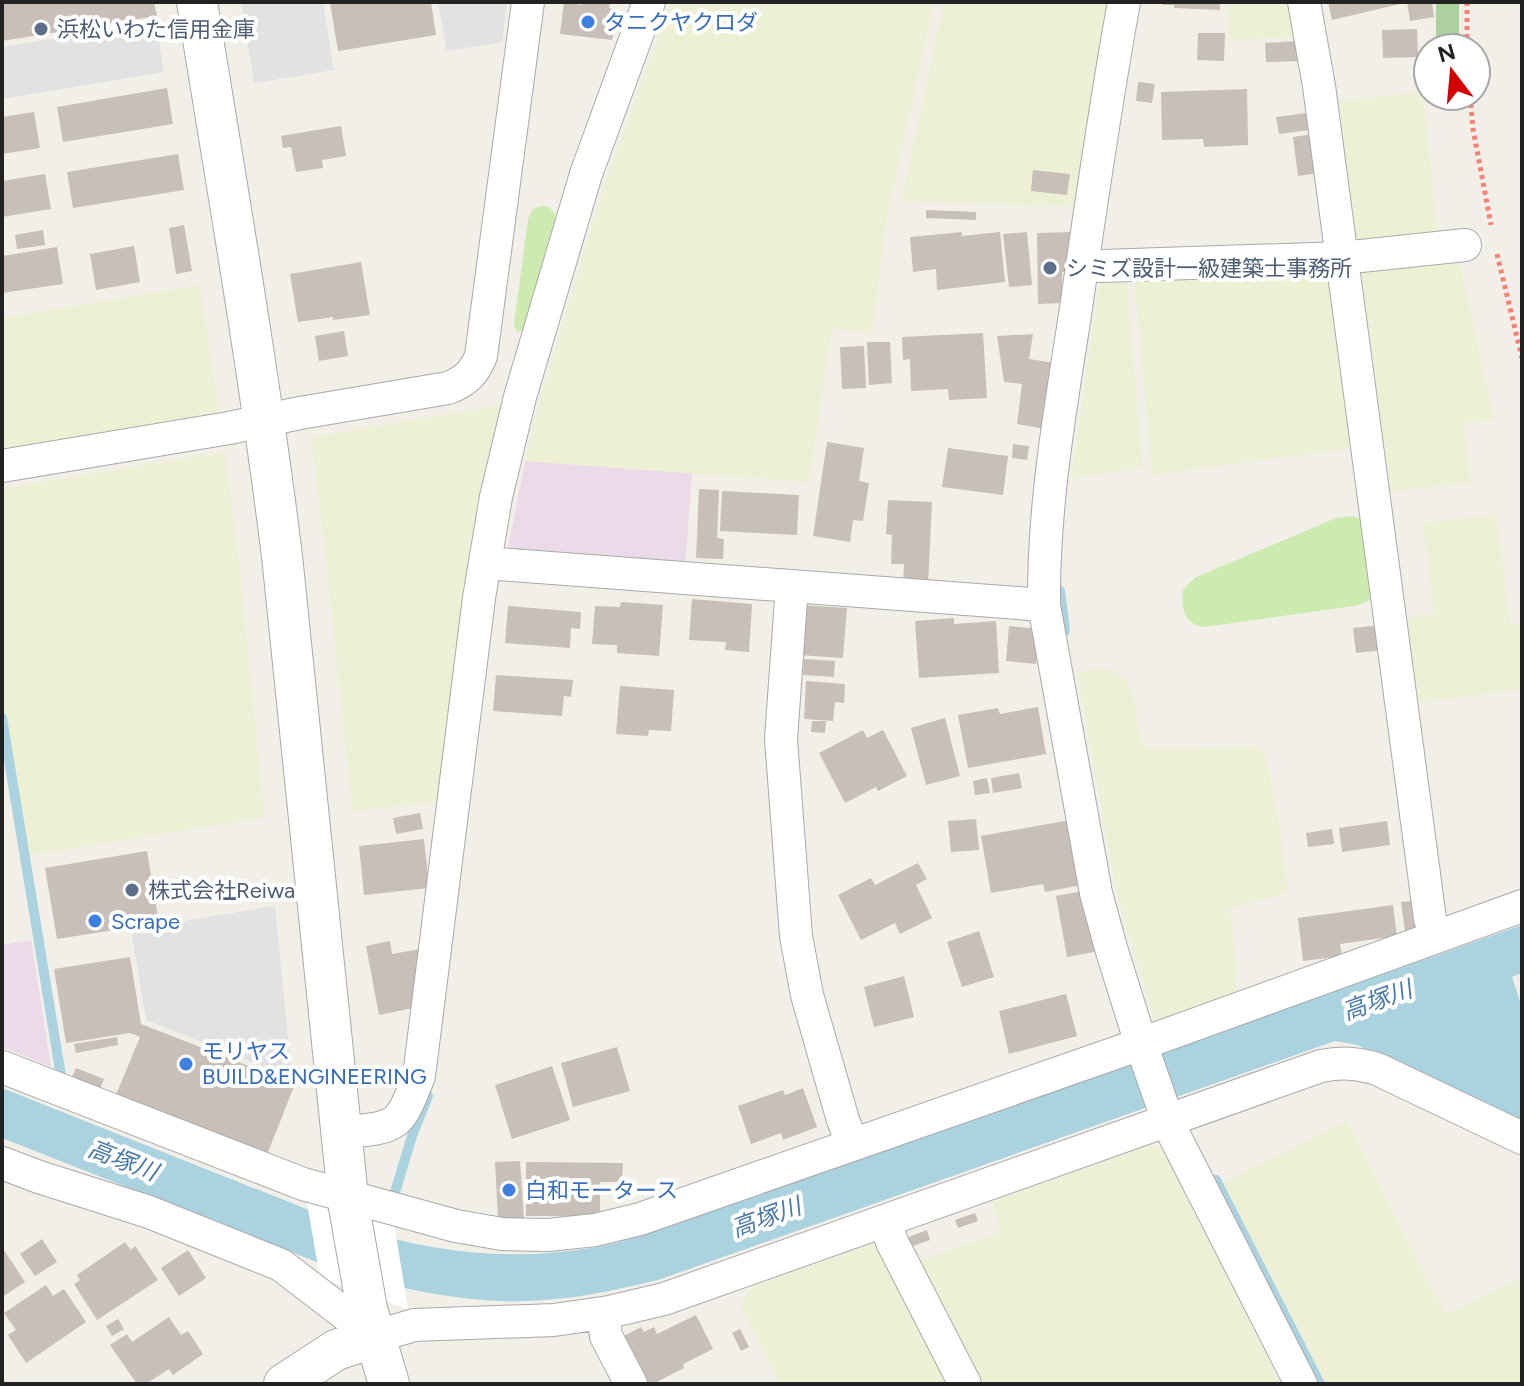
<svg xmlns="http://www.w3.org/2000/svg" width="1524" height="1386" font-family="Figtree,'Noto Sans JP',sans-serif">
	<rect width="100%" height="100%" fill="#f2efe9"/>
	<path fill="#ebdbe8" d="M525,461L692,473L685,568L514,555L508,547Z
		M31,940L51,1067L2,1047V945Z"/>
	<path fill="#eef0d5" d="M671,2H934L886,222L872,334L832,328L809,482L525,461L539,403L606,180Z
		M944,2H1113L1080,207L901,201Z
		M1229,2H1296L1303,37L1228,40Z
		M1423,92L1438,236L1356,244L1329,102Z
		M1459,259L1494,420L1464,423L1471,483L1381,492L1359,269Z
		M1326,271L1338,282L1360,447L1152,475L1134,279Z
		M1126,278L1143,468L1071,478L1100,279Z
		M200,285L220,417L2,453V318Z
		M502,405L438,802L352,811L325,552L311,437Z
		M225,452L239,561L265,817L27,856L2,704V489Z
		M1496,514L1511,625L1522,623V689L1409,704L1398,619L1434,614L1423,524Z
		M1100,669L1115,671L1126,681L1133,694L1140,737L1143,744L1150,749L1258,747L1266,757L1280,827L1288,892L1230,909L1237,969L1235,997L1156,1024L1131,943L1116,889L1077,673Z
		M1347,1120L1446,1315L1522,1277V1384H1326L1223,1183Z
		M1151,1145L1162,1150L1281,1384H976L914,1263L1001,1232L991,1202Z
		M870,1245L881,1249L950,1384H780L741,1307L749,1288Z"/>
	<path fill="#cdebb0" d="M540,206L549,207L555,214V223L524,328L522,331L517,332L514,325L528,219L532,210Z
		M1353,516L1365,522L1376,591L1367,602L1354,606L1205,627C1184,625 1181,608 1183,590L1194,578L1336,518Z"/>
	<path fill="#add19e" d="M1436,2H1459V48H1436Z"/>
	<path fill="#e2e2e2" d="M241,2H323L334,70L254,83Z
		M438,2H507L502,42L447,51Z
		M156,21L164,72L2,99V47Z
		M275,906L292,1078L146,1020L131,930Z"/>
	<path fill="#aad3df" d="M1522,925V973L1512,977L1520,1001H1522V1124L1357,1045L1335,1041L658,1280C623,1288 590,1296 555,1299C482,1307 411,1292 342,1272L2,1138V1088L357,1229C439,1253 511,1262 596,1247C612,1245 628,1239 644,1235Z"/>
	<path fill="#fff" d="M305,1192L394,1223L408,1309L320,1278Z"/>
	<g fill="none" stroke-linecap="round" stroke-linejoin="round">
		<path stroke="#aad3df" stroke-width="10" d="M1060,591L1065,631
			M2,718L61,1076
			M1216,1180L1320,1384
			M393,1199L412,1136L428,1096"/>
	</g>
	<path fill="#c7bfb8" d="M2,2H154L157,16L2,41Z
		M330,2H431L436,35L338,51Z
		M564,2L582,5V2L610,3L609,8L617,10L612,40L560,34Z
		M1163,2H1220V10L1174,8V5H1163Z
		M1328,2H1404V3L1332,20Z
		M1407,2H1432L1434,17L1410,21Z
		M1417,29L1418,57L1383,58L1382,30Z
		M1198,33H1225L1224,61L1197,60Z
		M1297,41L1299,61L1266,62L1265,43Z
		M1138,82L1155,84L1152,103L1136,101Z
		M167,88L173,124L63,142L57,107Z
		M1247,89L1248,145L1204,147L1203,139L1162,140L1161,92Z
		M34,112L40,148L2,154V117Z
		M1307,113L1310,130L1279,134L1276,117Z
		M341,126L346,156L322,160L323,168L296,172L291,147L283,148L281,136Z
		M1314,134L1320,173L1298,176L1293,137Z
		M178,154L184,190L73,208L67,172Z
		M1033,170L1070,174L1067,195L1031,191Z
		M45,174L51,209L2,217V181Z
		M926,210L976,212V220L926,218Z
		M184,225L192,271L176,274L169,228Z
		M43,230L45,245L17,249L15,235Z
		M962,232V236L1000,232L1005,282L937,290L936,269L913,272L910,237Z
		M1027,232L1032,285L1009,287L1003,234Z
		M1074,232L1067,272H1062V303L1038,304L1037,233Z
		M134,246L140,282L96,290L90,254Z
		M57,247L63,284L2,293V256Z
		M361,262L370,315L333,320V317L298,322L290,274Z
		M344,331L348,356L319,361L315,336Z
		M983,333L987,398L949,400L948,389L911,391L910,359L903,360L902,337Z
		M1033,334L1029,359L1055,363L1045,429L1017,424L1022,384L1004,382L997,336Z
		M867,342H890L892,383L869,385Z
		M864,346L866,388L842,389L840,347Z
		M827,442L864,448L859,481L869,483L863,521L853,520L850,542L813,536Z
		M1013,444L1029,446L1027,460L1012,458Z
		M948,448L1008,456L1003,495L942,487Z
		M699,489L719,490L717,538L724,539L723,559L696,558Z
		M722,491L799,495L797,535L720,531Z
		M888,500L932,502L928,585L903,584L904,564H891L892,535L886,534Z
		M692,599L752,604L749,652L725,650L726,642L689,640Z
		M621,602L663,605L659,656L617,653V645L592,644L595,606L620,607Z
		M802,605L847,608L843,658L799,655Z
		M508,606L581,612L580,629L571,628L570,648L505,643Z
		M954,618V624L996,621L999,673L919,678L915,621Z
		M1381,625L1384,650L1356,653L1353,628Z
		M1009,626L1039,629L1036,664L1006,661Z
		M804,659L835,661L834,677L803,675Z
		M496,675L573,680L571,697L564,696L562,716L493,711Z
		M806,681L845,684L844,703L835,702L833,721L804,719Z
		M620,686L674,690L671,731L649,730L648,736L616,734Z
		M1038,707L1046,754L968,768L958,715L998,708L1000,714Z
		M945,718L960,776L926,785L911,728Z
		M812,721H826L825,733L811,732Z
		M863,730L867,738L883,730L907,776L878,791L876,787L845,803L819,753Z
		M1019,773L1022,788L993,793L991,778Z
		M987,778L990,793L975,795L973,781Z
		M420,813L423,829L396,834L393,818Z
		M976,819L979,850L951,852L948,821Z
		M1070,820L1081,885L1045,892L1043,884L991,893L981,836Z
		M1387,821L1390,845L1342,852L1339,828Z
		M1332,829L1334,844L1308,847L1306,833Z
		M424,839L429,888L364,895L359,846Z
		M147,851L159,923L57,939L45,868Z
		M918,863L927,879L916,885L932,918L900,934L895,923L861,940L838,895L871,878L875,885Z
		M1088,890L1099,951L1067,957L1056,896Z
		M1417,900L1421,928L1405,931L1401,902Z
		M1393,905L1397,936L1340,944L1342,956L1303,961L1298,918Z
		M979,931L994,977L962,987L947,942Z
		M390,941L392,954L420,949L413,1008L379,1015L366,946Z
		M130,957L141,1024L295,1084L266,1157L115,1097L140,1037L130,1033L66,1043L54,969Z
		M904,976L914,1017L874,1027L864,987Z
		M1066,994L1077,1036L1009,1054L999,1011Z
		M117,1037L118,1045L76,1053L74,1044Z
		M617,1047L630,1091L573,1107L561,1063Z
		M552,1066L570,1120L512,1139L495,1085Z
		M76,1068L104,1079L99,1091L71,1079Z
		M803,1088L817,1127L783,1140L781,1133L751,1144L738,1106L783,1090L785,1095Z
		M520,1161L524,1218L498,1219L495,1162Z
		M526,1162L623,1163L622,1182H600V1216H526Z
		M975,1213L978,1221L958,1228L955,1220Z
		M927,1230L930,1240L910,1247L906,1238Z
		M42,1239L57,1262L35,1276L20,1254Z
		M125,1242L131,1250L135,1246L158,1280L97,1320L74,1284L80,1280L77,1275Z
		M2,1247L25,1282L2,1297Z
		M188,1250L206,1278L179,1296L161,1268Z
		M46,1285L53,1296L64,1289L86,1322L26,1363L8,1335L16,1330L4,1313Z
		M696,1315L713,1349L683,1364L684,1368L653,1384H646L622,1337L641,1327L644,1332L654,1327L657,1334Z
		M169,1317L181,1335L188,1331L203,1354L173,1375L169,1369L146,1384H137L110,1345L127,1334L132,1342Z
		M118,1319L124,1329L112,1336L106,1326Z
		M740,1329L749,1347L741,1351L732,1333Z"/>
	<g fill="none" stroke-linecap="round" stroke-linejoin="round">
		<g stroke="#a9a9a9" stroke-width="34">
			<path id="minor" d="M1124,2C1105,106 1090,210 1075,315C1060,411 1043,507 1044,605L1096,893L1111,948L1141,1044L1170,1127L1301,1384
				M1304,2L1319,86L1430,919L1436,936
				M1082,264L1102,266L1342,258L1465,245
				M2,466L229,428L300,413L448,388C466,381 474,373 481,356L528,2
				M485,563L1044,605
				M792,586L781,739L796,936L807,995L843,1120L852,1144
				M2,1067L303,1184L456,1226L502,1234L548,1235L595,1230L640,1219L1141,1044L1522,906
				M342,1133C398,1126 398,1130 419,1076L479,598L496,497L520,397L586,174L649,2
				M2,1163L39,1177L149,1212L281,1265L375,1337L414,1325L554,1320L609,1312L664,1299L1321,1066C1342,1062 1357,1063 1377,1069L1522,1138
				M885,1221L892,1242L965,1384
				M603,1313L606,1336L631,1384"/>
		</g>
		<g stroke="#a9a9a9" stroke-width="42">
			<path id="tertiary" d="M197,2C227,187 259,371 282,556L349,1207L367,1309L389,1384
				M284,1384L336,1350L375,1337"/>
		</g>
		<path stroke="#fa8072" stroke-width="5" stroke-dasharray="4 4" stroke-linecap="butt" d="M1467,2V48
			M1470,96L1473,129L1491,225
			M1497,254L1522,358"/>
		<use href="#minor" stroke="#fff" stroke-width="32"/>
		<use href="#tertiary" stroke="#fff" stroke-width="40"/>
	</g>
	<g fill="#3f7fe0" stroke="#fff" stroke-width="3">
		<circle cx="588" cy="22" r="8"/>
		<circle cx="95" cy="921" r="8"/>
		<circle cx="186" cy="1064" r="8"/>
		<circle cx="509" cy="1190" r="8"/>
	</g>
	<g fill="#5c6f8a" stroke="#fff" stroke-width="3">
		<circle cx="41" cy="29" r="8"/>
		<circle cx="1050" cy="268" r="8"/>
		<circle cx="132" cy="890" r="8"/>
	</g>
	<g text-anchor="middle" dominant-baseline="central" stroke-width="8" stroke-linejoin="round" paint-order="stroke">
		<g font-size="22" fill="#366cbe" stroke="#fff" text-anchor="start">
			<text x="604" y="22">タニクヤクロダ</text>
			<text x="111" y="921">Scrape</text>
			<text x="202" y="1051">モリヤス<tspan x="202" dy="25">BUILD&amp;ENGINEERING</tspan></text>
			<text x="525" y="1190">白和モータース</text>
		</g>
		<g font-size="22" fill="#4e5e75" stroke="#fff" text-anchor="start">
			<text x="57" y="29">浜松いわた信用金庫</text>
			<text x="1066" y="268">シミズ設計一級建築士事務所</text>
			<text x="148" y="890">株式会社Reiwa</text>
		</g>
		<g font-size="24" font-style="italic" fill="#4a7aab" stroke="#fff">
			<text transform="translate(1377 1000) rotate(-20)">高塚川</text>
			<text transform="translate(123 1160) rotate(21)">高塚川</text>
			<text transform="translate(766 1217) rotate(-20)">高塚川</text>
		</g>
	</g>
	<rect width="1524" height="1386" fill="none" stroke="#222222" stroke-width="8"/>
	<g transform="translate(1452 72) rotate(344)"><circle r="38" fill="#ffffff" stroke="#a7a7a7" stroke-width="2"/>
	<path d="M0-6L14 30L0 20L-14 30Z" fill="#d40000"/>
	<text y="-12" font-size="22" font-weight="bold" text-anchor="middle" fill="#222222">N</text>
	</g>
</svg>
